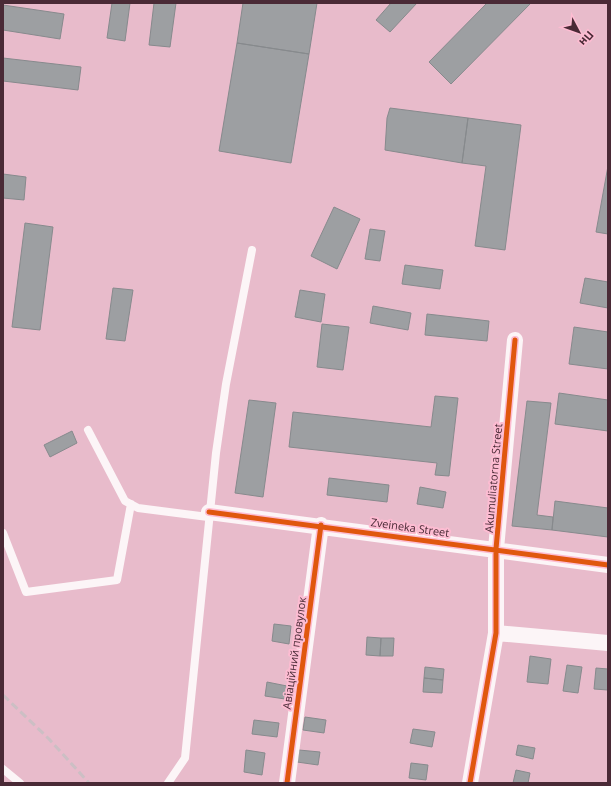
<svg xmlns="http://www.w3.org/2000/svg" width="611" height="786" font-family="'Open Sans',sans-serif">
	<rect width="100%" height="100%" fill="#e8bbcb"/>
	<path fill="#9d9fa2" stroke="#878a8d" d="M112,3H130L125,41L107,38Z
		M154,3H176L170,47L149,45Z
		M243,3H317L309,54L237,43Z
		M391,3H417L390,32L376,20Z
		M487,3H531L451,84L429,62Z
		M3,5L64,14L60,39L3,30Z
		M237,43L309,54L291,163L219,151Z
		M3,58L81,67L78,90L3,81Z
		M390,108L468,118L462,163L385,150L387,118Z
		M468,118L521,125L505,250L475,246L486,166L462,163Z
		M608,166V234L596,232Z
		M3,174L26,177L24,200L3,198Z
		M334,207L360,219L337,269L311,256Z
		M25,223L53,227L40,330L12,327Z
		M370,229L385,231L380,261L365,259Z
		M405,265L443,270L440,289L402,284Z
		M585,278L608,282V308L580,303Z
		M113,288L133,290L125,341L106,339Z
		M300,290L325,294L321,322L295,317Z
		M373,306L411,313L408,330L370,323Z
		M427,314L489,321L487,341L425,335Z
		M322,324L349,327L343,370L317,367Z
		M574,327L608,332V369L569,364Z
		M559,393L608,400V431L555,424Z
		M435,396L458,398L449,476L435,475L437,463L289,447L293,412L431,427Z
		M249,400L276,403L263,497L235,493Z
		M527,401L551,403L537,515L553,517L552,530L512,526Z
		M72,431L77,443L50,457L44,445Z
		M329,478L389,485L387,502L327,495Z
		M420,487L446,492L443,508L417,504Z
		M555,501L608,508V537L552,530Z
		M274,624L291,626L289,644L272,641Z
		M367,637L381,638L380,656L366,655Z
		M381,638H394L393,656H380Z
		M530,656L551,659L548,684L527,682Z
		M567,665L582,667L578,693L563,691Z
		M425,667L444,669L443,680L424,678Z
		M596,668L608,669V690L594,689Z
		M424,678L443,680L442,693L423,692Z
		M267,682L287,686L285,699L265,696Z
		M305,717L326,720L324,733L303,730Z
		M254,720L279,723L277,737L252,734Z
		M413,729L435,732L432,747L410,743Z
		M518,745L535,748L533,759L516,755Z
		M246,750L265,753L262,775L244,772Z
		M299,750L320,752L318,765L297,762Z
		M411,763L428,765L426,780L409,778Z
		M516,770L530,773L528,783H513Z"/>
	<g fill="none" stroke-linecap="round" stroke-linejoin="round">
		<path stroke="#fcf5f7" stroke-width="8" d="M88,430L125,501L138,508L208,517
			M3,533L26,592L117,580L131,504
			M3,769L20,783
			M168,783L185,758L216,453L226,384L252,250"/>
		<path stroke="#fcf5f7" stroke-width="16" d="M209,512L608,565
			M496,633L608,643
			M287,783L321,525
			M470,783L496,633V549L515,340"/>
		<path stroke="#ccbfc4" stroke-width="3" stroke-dasharray="8 4" stroke-linecap="butt" d="M3,695L49,739L89,783"/>
		<g stroke="#fdbcd2" stroke-width="8">
			<path id="cycleway" d="M209,512L608,565
				M287,783L321,525
				M470,783L496,633V549L515,340"/>
		</g>
		<use href="#cycleway" stroke="#e0570e" stroke-width="5"/>
	</g>
	<g text-anchor="middle" dominant-baseline="central" stroke-width="4" stroke-linejoin="round" paint-order="stroke">
		<g font-size="11" fill="#4a2a36" stroke="#fdbcd2">
			<text transform="translate(493 478) rotate(-85)">Akumuliatorna Street</text>
			<text transform="translate(410 527) rotate(8)">Zveineka Street</text>
			<text transform="translate(294 653) rotate(-82)">Авіаційний провулок</text>
		</g>
	</g>
	<rect width="611" height="786" fill="none" stroke="#4a2a36" stroke-width="8"/>
	<g transform="translate(579 32) rotate(131)" stroke="#fdbcd2" stroke-width="3" paint-order="stroke">
	<path d="M0-3L7 15L0 10L-7 15Z" fill="#4a2a36"/>
	<text y="-6" font-size="11" font-weight="bold" text-anchor="middle" fill="#4a2a36">Пн</text>
	</g>
</svg>
